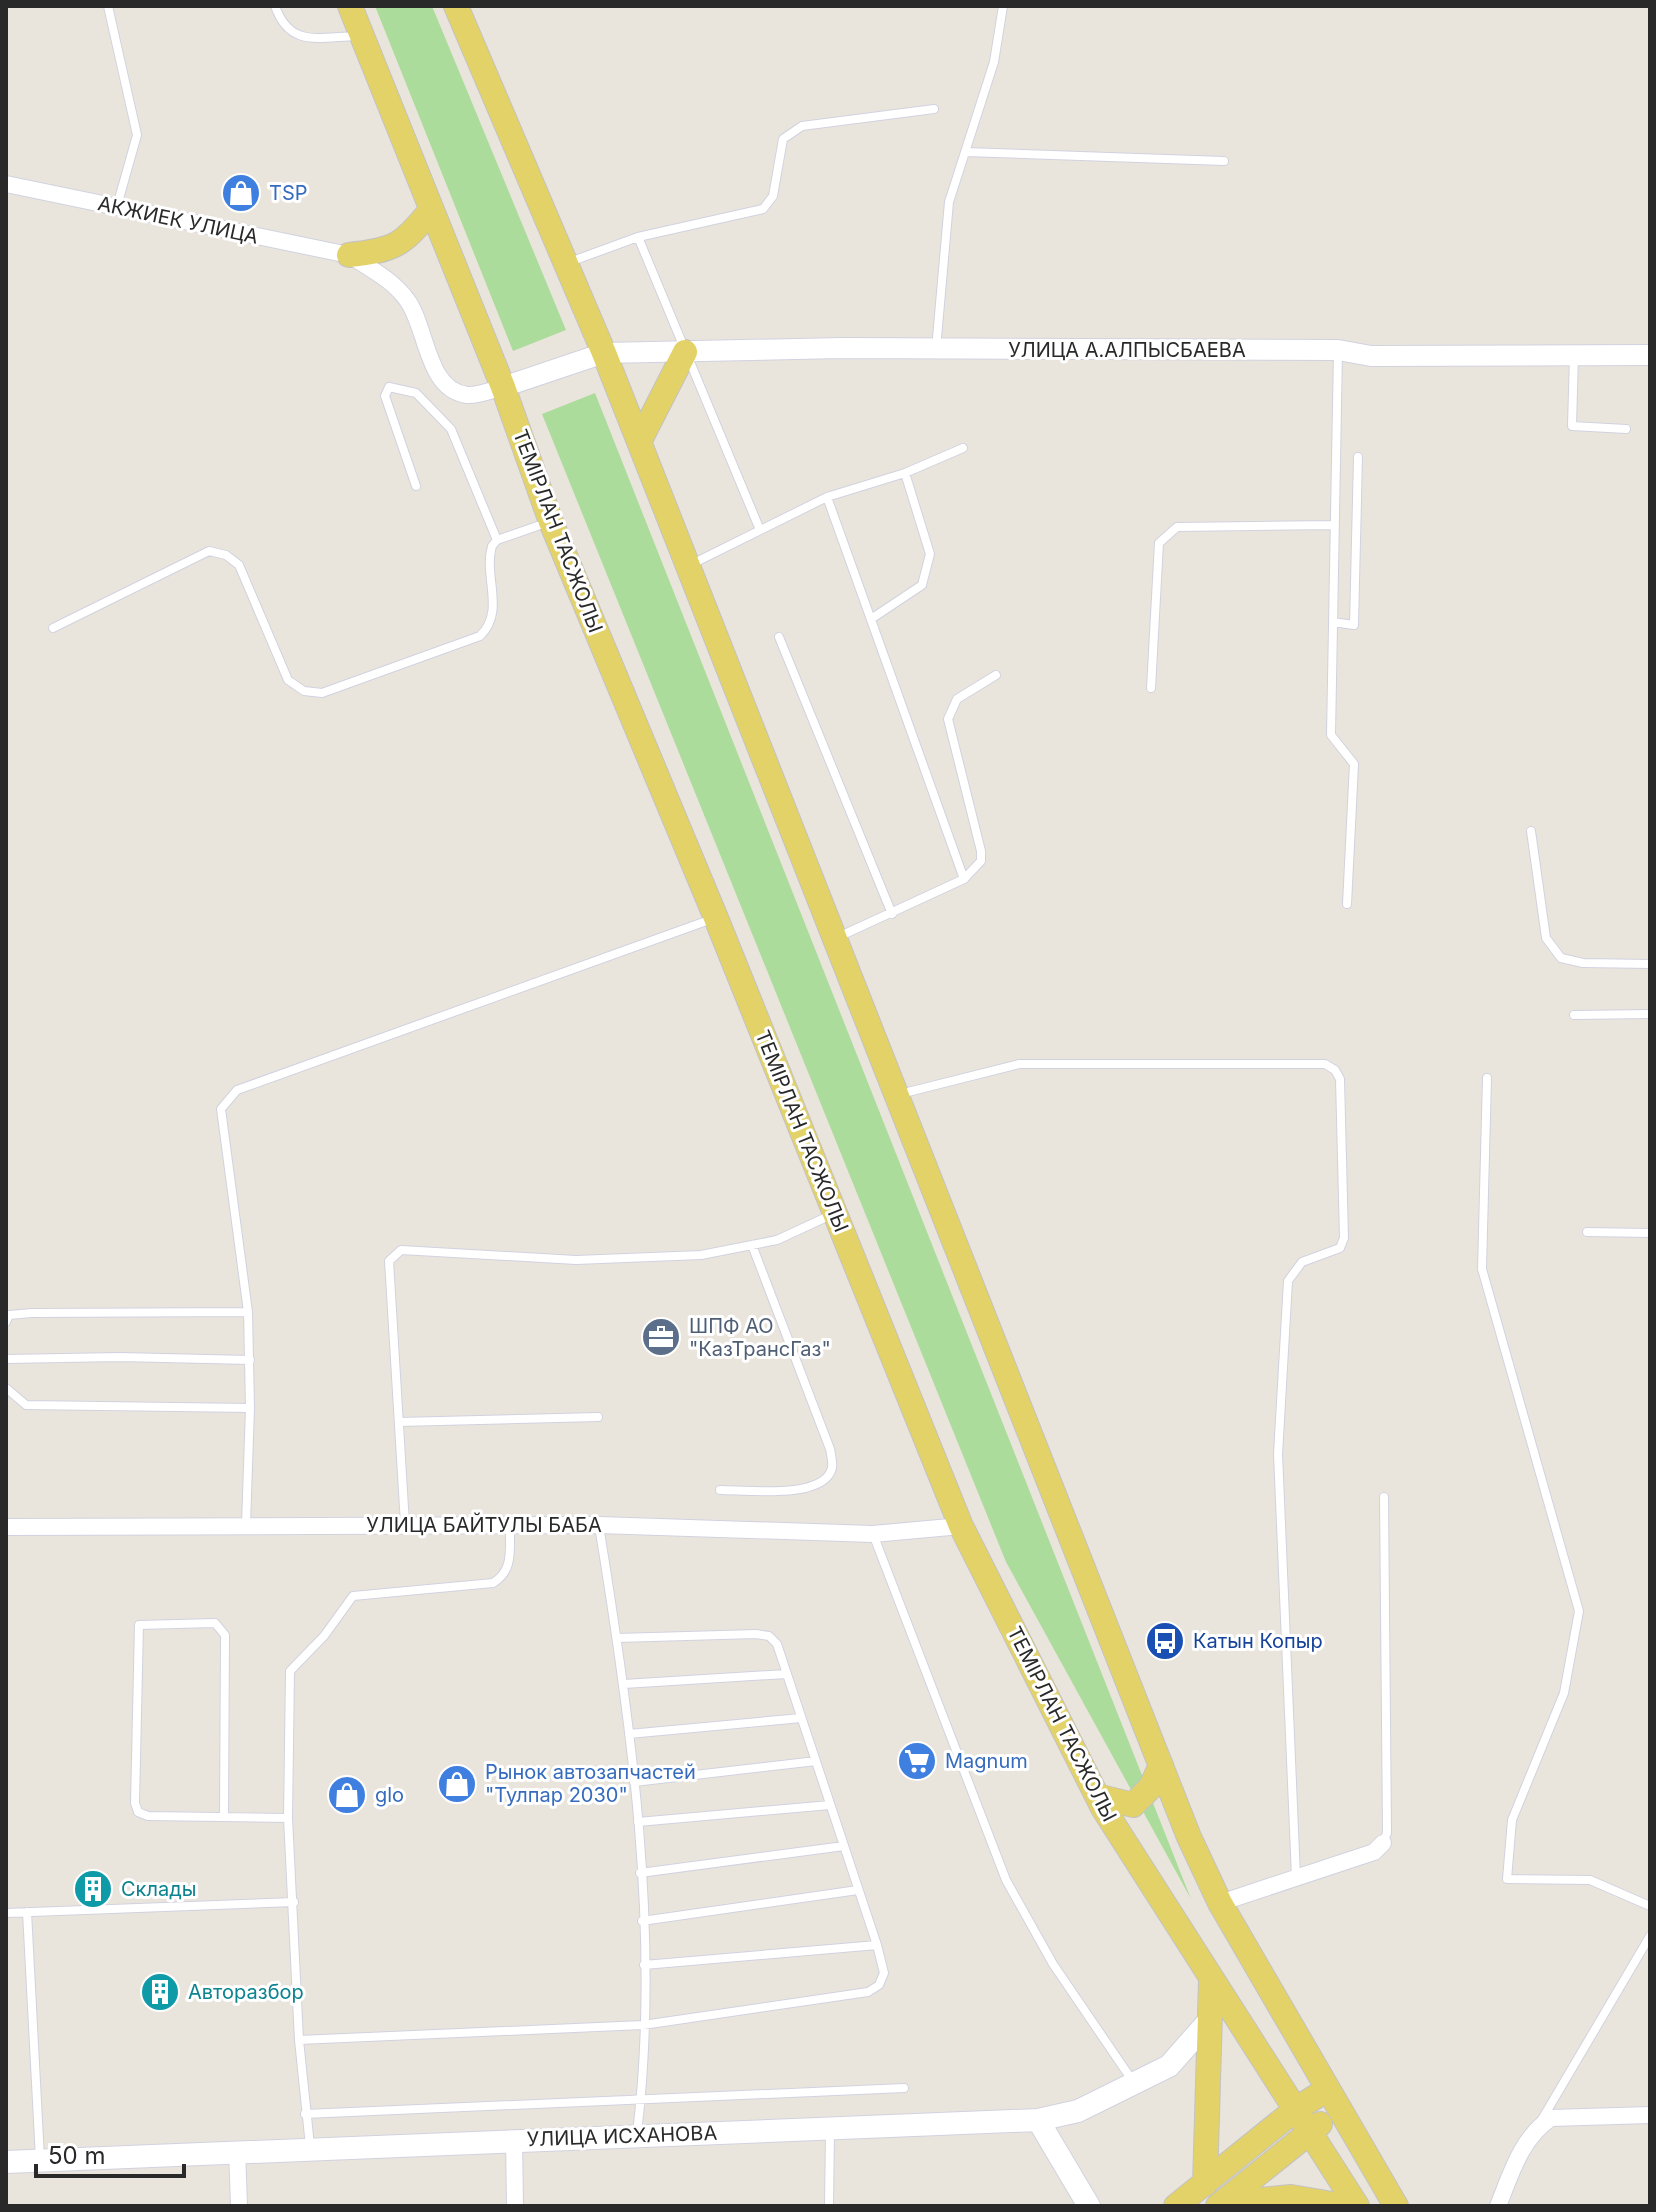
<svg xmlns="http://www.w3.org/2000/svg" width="1656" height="2212" font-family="Inter,sans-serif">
	<rect width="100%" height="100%" fill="#eae5dc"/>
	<path fill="#acdc9c" d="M375,6H432L566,330L513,351Z
		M595,393L1191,1899L1006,1562L542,414Z"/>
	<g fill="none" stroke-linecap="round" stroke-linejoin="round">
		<g stroke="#d1d2e0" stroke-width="10">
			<path id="service" d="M108,6L137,135L117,206
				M275,6C290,48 318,37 357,36
				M965,152L1224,161
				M638,237L763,209L773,196L783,139L802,126L934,109
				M567,263L638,237L760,530
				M936,349L949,202L994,62L1003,6
				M1338,351L1331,735L1354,764L1347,904
				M1574,356L1572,426L1626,429
				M416,486L385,396L389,387L416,393L451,429L497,540
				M827,497L905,473L963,448
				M690,565L827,497L964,879L836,938
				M871,619L922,585L930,554L905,473
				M1333,622L1354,625L1358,457
				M53,628L209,551L226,555L239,565L288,680L304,691L322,693L480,636C506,611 483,577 492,546L497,540L546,523
				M779,637L892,914
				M1151,688L1159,543L1177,527L1335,525
				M1531,831L1546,938L1561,958L1583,963L1650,964
				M964,879L981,861V851L948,719L957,699L996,675
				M1574,1015L1650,1014
				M1487,1078L1482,1269L1579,1611L1564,1693L1512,1820L1507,1879L1590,1880L1650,1906
				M900,1094L1019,1064H1325L1335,1070L1340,1079L1344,1238L1340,1248L1302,1262L1288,1281L1278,1454L1296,1877
				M1587,1232L1650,1233
				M6,1322L9,1315L32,1313L248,1312
				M6,1359L120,1357L250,1360
				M6,1388L26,1405L250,1408
				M399,1422L598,1417
				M720,1490C747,1490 824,1500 832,1468C833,1463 831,1454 830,1449L752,1245
				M246,1524L250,1408L248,1312L221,1109L237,1090L712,919
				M405,1524L389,1261L401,1250L576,1260L701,1255L777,1240L831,1215
				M599,1526C631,1721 661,1935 637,2133
				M873,1534L1006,1880L1053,1964L1134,2083
				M624,1684L786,1674
				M629,1734L801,1718
				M634,1782L816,1761
				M224,1815L225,1635L215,1623L139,1625L135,1803L138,1812L148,1816L288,1818
				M638,1822L830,1805
				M1383,1843L1387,1833L1384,1497
				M640,1873L844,1846
				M27,1912L40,2159
				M6,1913L294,1902
				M642,1921L858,1890
				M644,1965L877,1945
				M299,2040L643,2025L868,1992L879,1985L884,1973L877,1945L777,1644L769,1636L756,1634L617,1638
				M305,2114L904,2088
				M1541,2121L1650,1936
				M310,2146L299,2040L288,1818L290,1671L324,1636L353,1596L493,1583C515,1570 509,1547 510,1524
				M829,2206L830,2131"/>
		</g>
		<g stroke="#d1d2e0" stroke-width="18">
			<path id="minor" d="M6,184L349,255C369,268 393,280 407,300C427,326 426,390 467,395C478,396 492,390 503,387
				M6,1527L599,1525L873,1534L961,1526
				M1220,1903L1374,1852L1383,1843
				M514,2139L515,2206
				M237,2150L239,2206
				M1498,2206C1511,2174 1521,2138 1551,2118L1650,2115"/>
		</g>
		<g stroke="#d1d2e0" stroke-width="22">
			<path id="tertiary" d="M503,387L604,353L841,348L1338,350L1371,356L1650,355"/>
		</g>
		<g stroke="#d1d2e0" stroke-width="24">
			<path id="secondary" d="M1038,2120L1089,2206
				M6,2162L1038,2120L1078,2111L1169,2066L1207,2023"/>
		</g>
		<g stroke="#c3c3c3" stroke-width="26">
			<path id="primary" d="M350,6L503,387L551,522L716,918L961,1526L1103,1808L1357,2206
				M456,6L604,353L1189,1837L1220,1903L1396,2206
				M349,255C394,250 402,246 430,211
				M639,442L685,352
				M1097,1796L1133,1805L1151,1787L1161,1765
				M1205,2184L1211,1981
				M1221,2204L1291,2197L1344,2206
				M1176,2206L1295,2110L1326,2090
				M1218,2206L1320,2124"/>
		</g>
		<use href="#service" stroke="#fff" stroke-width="8"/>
		<use href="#minor" stroke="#fff" stroke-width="16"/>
		<use href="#tertiary" stroke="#fff" stroke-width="20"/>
		<use href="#secondary" stroke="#fff" stroke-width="22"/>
		<use href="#primary" stroke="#e3d267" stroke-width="24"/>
	</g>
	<defs>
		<g id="shop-disc" transform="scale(2)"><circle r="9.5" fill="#3f7fe0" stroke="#fff"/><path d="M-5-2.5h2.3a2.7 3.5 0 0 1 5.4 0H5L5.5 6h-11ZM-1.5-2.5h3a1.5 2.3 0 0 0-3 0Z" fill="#fff"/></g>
		<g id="office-disc" transform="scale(2)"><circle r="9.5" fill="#5c6f8a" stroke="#fff"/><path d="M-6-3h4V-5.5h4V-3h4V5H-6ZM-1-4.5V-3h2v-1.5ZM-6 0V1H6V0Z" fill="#fff"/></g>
		<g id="bus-disc" transform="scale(2)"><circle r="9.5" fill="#1a4fb4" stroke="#fff"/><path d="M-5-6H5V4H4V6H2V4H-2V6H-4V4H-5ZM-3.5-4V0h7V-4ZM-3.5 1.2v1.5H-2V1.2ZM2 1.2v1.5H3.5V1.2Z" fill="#fff"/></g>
		<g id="supermarket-disc" transform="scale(2)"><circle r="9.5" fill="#3f7fe0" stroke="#fff"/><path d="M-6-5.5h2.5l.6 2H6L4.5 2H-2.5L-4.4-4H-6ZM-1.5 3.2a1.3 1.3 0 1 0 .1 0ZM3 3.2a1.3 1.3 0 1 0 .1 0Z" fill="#fff"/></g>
		<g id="building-disc" transform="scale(2)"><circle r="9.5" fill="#0f9aa8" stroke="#fff"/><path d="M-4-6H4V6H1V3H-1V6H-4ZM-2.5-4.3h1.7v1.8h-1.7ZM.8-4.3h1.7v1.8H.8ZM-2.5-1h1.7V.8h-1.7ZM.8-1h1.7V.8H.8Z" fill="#fff"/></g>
	</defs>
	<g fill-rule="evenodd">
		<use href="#shop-disc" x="241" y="193"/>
		<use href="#office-disc" x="661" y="1337"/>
		<use href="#bus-disc" x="1165" y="1641"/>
		<use href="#supermarket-disc" x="917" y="1761"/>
		<use href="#shop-disc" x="457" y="1784"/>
		<use href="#shop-disc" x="347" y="1795"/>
		<use href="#building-disc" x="93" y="1889"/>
		<use href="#building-disc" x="160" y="1992"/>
	</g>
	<g text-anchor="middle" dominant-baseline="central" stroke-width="6" stroke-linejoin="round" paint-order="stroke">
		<g font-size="20" fill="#366cbe" stroke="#fff" text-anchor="start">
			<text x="269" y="193">TSP</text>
			<text x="945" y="1761">Magnum</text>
			<text x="485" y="1772">Рынок автозапчастей<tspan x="485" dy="23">"Тулпар 2030"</tspan></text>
			<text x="375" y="1795">glo</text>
		</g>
		<g font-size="20" fill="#292929" stroke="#fff">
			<text transform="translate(178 220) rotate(12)">АКЖИЕК УЛИЦА</text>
			<text x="1127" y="350">УЛИЦА А.АЛПЫСБАЕВА</text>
			<text transform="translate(558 531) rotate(69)">ТЕМІРЛАН ТАСЖОЛЫ</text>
			<text transform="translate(802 1131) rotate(68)">ТЕМІРЛАН ТАСЖОЛЫ</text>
			<text x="484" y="1525">УЛИЦА БАЙТУЛЫ БАБА</text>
			<text transform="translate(1062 1724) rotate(63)">ТЕМІРЛАН ТАСЖОЛЫ</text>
			<text transform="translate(622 2136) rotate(-2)">УЛИЦА ИСХАНОВА</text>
		</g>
		<g font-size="20" fill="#4e5e75" stroke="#fff" text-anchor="start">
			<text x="689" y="1326">ШПФ АО<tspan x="689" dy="23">"КазТрансГаз"</tspan></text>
		</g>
		<g font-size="20" fill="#164399" stroke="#fff" text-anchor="start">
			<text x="1193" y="1641">Катын Копыр</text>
		</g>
		<g font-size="20" fill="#0d838f" stroke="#fff" text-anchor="start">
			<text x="121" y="1889">Склады</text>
			<text x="188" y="1992">Авторазбор</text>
		</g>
	</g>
	<rect width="1656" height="2212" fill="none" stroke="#292929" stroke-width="16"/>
	<path d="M36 2164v12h148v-12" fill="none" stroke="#292929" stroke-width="4"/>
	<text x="48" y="2164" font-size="24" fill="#292929" stroke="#ffffff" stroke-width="6" paint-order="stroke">50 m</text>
</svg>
